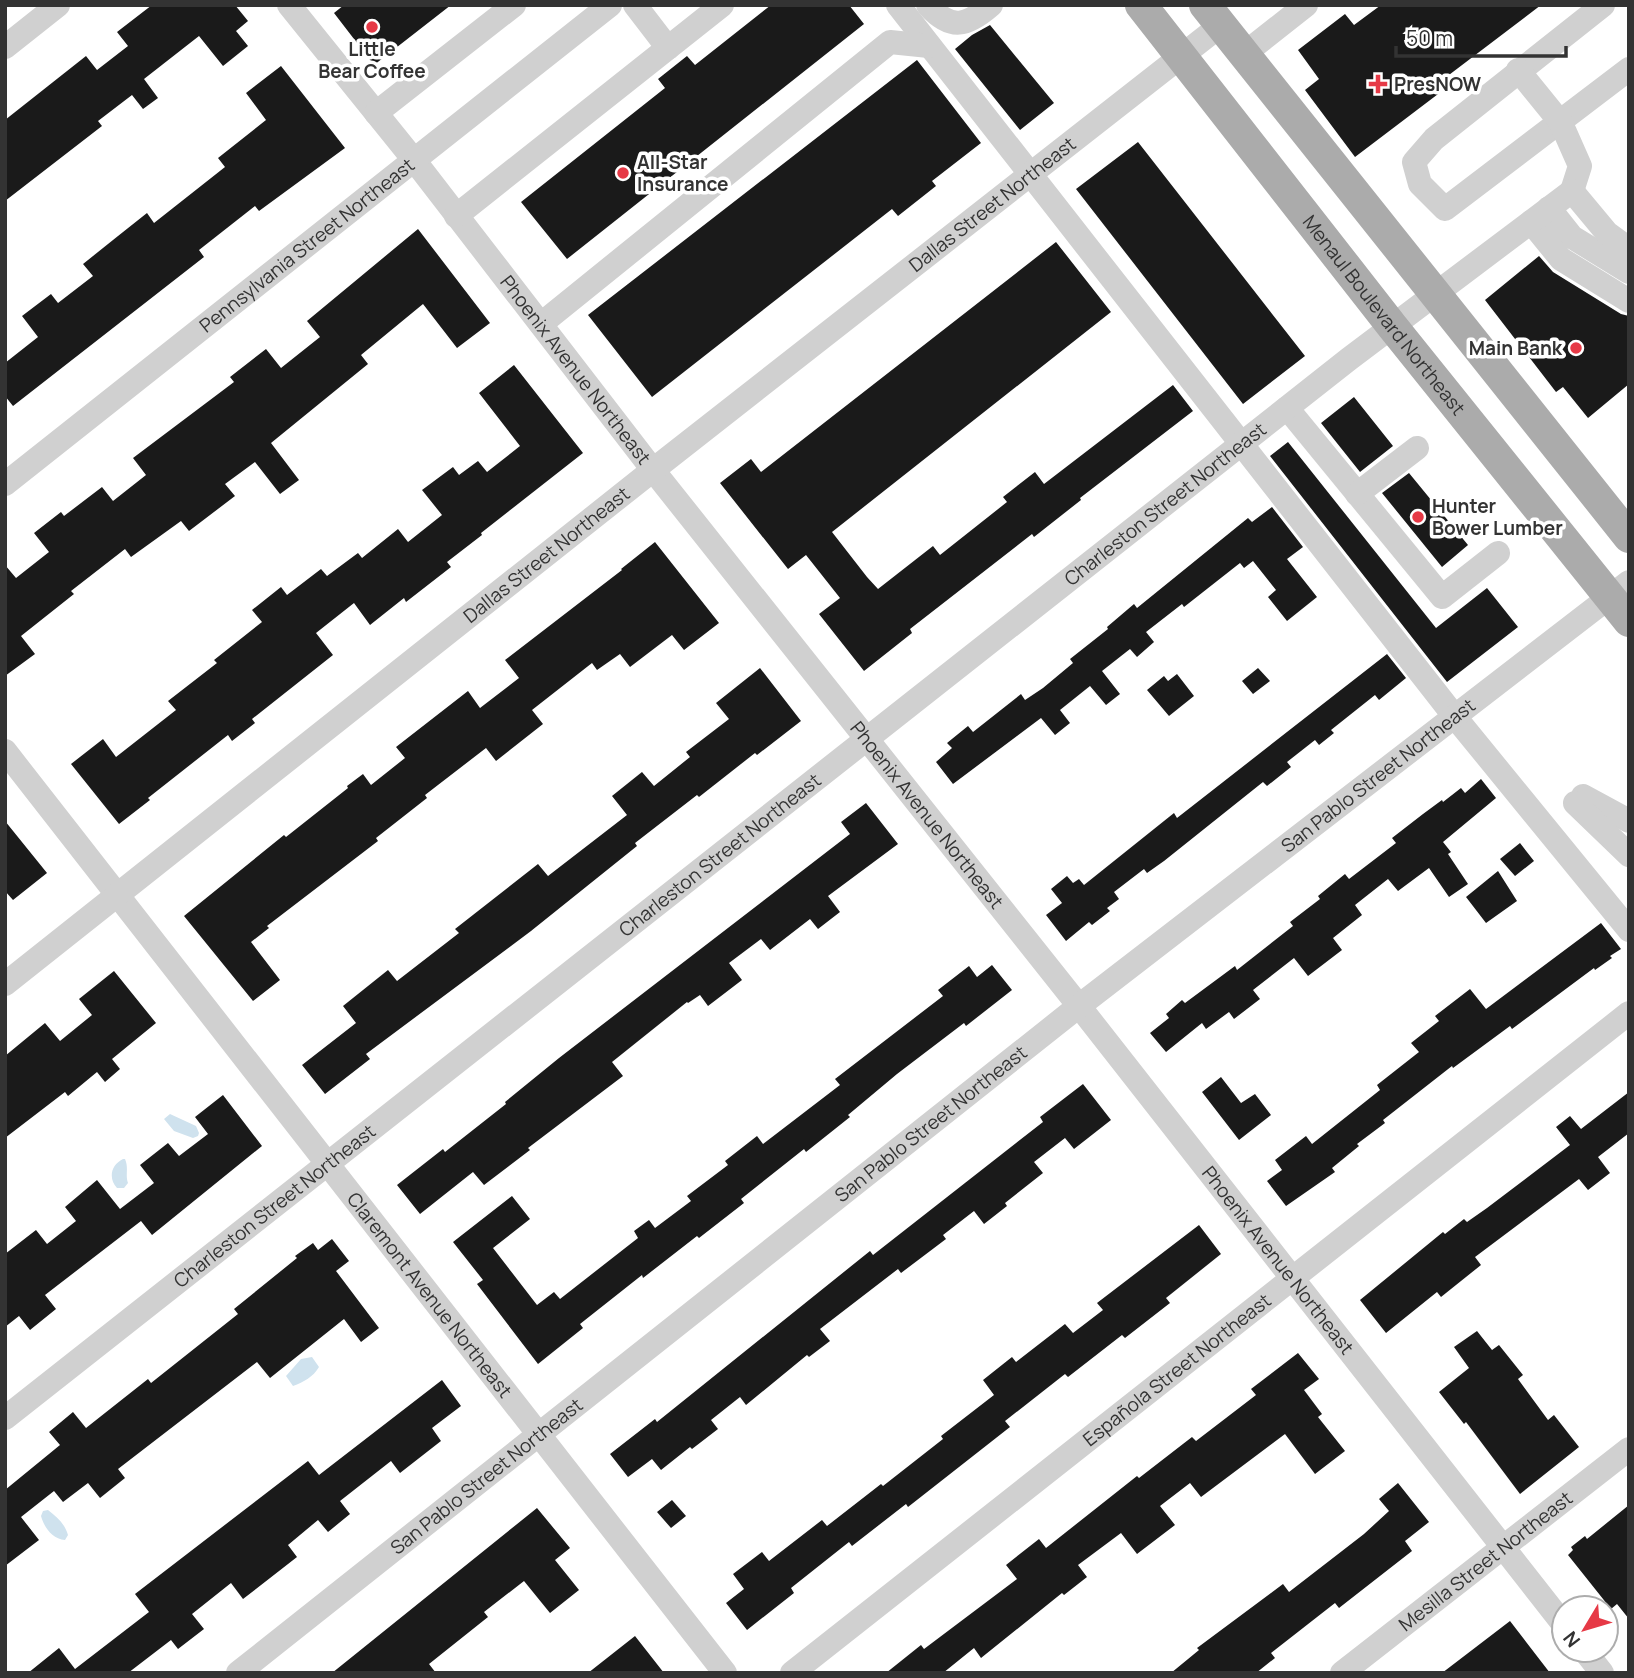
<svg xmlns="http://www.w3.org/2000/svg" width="1634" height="1678" font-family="Manrope,sans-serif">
	<rect width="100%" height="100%" fill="#fff"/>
	<path fill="#cfe2ee" d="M170,1114L196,1126L199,1133L198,1136L193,1138L174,1131L164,1119Z
		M123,1159H125C129,1168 125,1175 128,1183L124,1188H117C108,1178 111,1165 123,1159Z
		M312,1357L319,1367C313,1377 304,1382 293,1386L286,1376L301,1359Z
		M48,1510C57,1517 65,1524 68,1535L65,1540C52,1539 44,1527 41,1516L43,1511Z"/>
	<path fill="#1a1a1a" d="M152,5H235L248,21L236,31L248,46L223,66L199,36L144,79L158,98L143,109L132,95L98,121L102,126L5,201V120L86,56L97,70L128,46L117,32Z
		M344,5H451L374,65L334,13Z
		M771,5H849L864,24L567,259L521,202L665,88L658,79L687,56L695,65Z
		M1381,5H1541L1441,81L1446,88L1355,157L1305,90L1319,79L1298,50L1345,14L1354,25Z
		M990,25L1054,103L1020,130L955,49L972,35Z
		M917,60L981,143L932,181L936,186L898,216L892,209L652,397L588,315Z
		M281,66L345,148L259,211L255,206L199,250L204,257L13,406L5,396V363L38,337L22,316L51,294L58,303L93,276L83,264L118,236L147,213L154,223L225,167L218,158L266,120L246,93Z
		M1138,142L1305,356L1243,404L1076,189Z
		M418,229L490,323L457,348L423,304L361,355L368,364L271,443L299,480L280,494L255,462L225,484L235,496L189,531L181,521L131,557L125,549L71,591L74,594L21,636L35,654L5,676V565L16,578L49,552L34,533L61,512L64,516L102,487L113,501L146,475L133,458L234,382L230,377L266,349L281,368L320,337L307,321Z
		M1056,242L1111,312L832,532L867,577L878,589L933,546L940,555L1007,502L1003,497L1035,472L1044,484L1173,385L1193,411L1080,498L1081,500L1034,537L1032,534L910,629L912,633L864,671L819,614L840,598L806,555L788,569L720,483L751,459L761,472Z
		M1539,256L1553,272L1621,314L1629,316V384L1588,418L1563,387L1556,392L1485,300Z
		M514,365L583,453L481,533L482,535L447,562L451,567L406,602L404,598L370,625L354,603L316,633L333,655L252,719L255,723L232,741L228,735L148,798L150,800L119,824L71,764L103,739L116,757L176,710L168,701L217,663L214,660L262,622L252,610L281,587L287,595L321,569L327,576L358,553L362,558L398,529L408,542L442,515L422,490L453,467L459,475L478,461L487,472L520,446L479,393Z
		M1354,397L1393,446L1360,472L1321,423Z
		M1288,442L1436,628L1487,588L1518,627L1447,682L1270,456Z
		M1409,473L1468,545L1442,567L1382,493Z
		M1272,507L1303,547L1287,559L1317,597L1287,621L1268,597L1276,590L1253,561L1244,568L1240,563L1184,607L1182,604L1146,632L1154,642L1137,657L1130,649L1102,671L1120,694L1106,705L1090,686L1060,710L1070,723L1055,735L1041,718L953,784L936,762L952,748L947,743L968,726L973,732L1021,694L1025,700L1043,688L1073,663L1070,659L1108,629L1107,627L1134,604L1137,608L1248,518L1252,522Z
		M655,542L719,623L684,650L672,635L630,667L620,654L597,670L592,663L532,710L543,724L496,761L486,748L425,795L427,798L376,838L378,841L267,926L269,928L251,942L280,980L253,1001L184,916L284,835L286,837L348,788L347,786L363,774L371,785L405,758L396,747L468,691L480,708L519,678L505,660L622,570L621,569Z
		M1387,654L1406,678L1379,700L1375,695L1331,730L1334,733L1319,745L1315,740L1287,762L1291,767L1267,786L1263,782L1164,861L1147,873L1144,869L1114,892L1119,899L1107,908L1110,911L1092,925L1089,922L1066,941L1046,915L1062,903L1051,889L1067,876L1073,883L1079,879L1084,885L1174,813L1177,818Z
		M760,668L801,721L757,755L755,753L699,797L697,795L635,843L637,846L531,931L366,1054L370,1059L325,1094L302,1065L356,1023L343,1006L388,970L397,981L459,933L455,929L538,864L548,876L627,815L612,796L642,772L654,786L690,757L686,752L729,719L716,703Z
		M1258,668L1270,681L1253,694L1242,681Z
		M1177,674L1194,696L1169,716L1147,690L1164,676L1168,681Z
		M1481,779L1496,798L1443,842L1451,852L1448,854L1468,884L1449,897L1429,868L1398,891L1388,879L1355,905L1362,915L1333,938L1342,950L1308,976L1294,958L1253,990L1260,999L1234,1019L1229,1012L1206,1029L1202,1023L1166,1052L1150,1033L1169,1018L1166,1014L1182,1000L1185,1003L1235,966L1237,970L1293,926L1290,922L1320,899L1318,896L1345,874L1349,879L1396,843L1392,838L1423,814L1442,800L1443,802L1461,788L1465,793Z
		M866,803L898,844L828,896L840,912L818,929L810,919L770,950L761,939L729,963L742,980L708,1006L700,995L688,1003L687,1002L612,1062L623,1076L528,1148L530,1150L484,1185L473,1172L420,1214L397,1185L443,1149L445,1152L506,1104L505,1102L559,1058L850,834L841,822Z
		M5,821L47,873L13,900L5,891Z
		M1520,843L1534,861L1515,876L1500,859Z
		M1498,871L1517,901L1486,923L1466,897Z
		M1601,923L1621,949L1610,956L1612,958L1595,970L1594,968L1512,1029L1510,1026L1453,1068L1452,1066L1383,1120L1385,1123L1357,1144L1359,1146L1332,1168L1335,1172L1286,1206L1267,1181L1282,1170L1275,1160L1306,1136L1312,1144L1380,1090L1377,1085L1419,1052L1411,1043L1439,1021L1435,1016L1470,989L1486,1009Z
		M992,965L1012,990L966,1026L964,1023L897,1074L848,1115L850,1117L806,1152L804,1149L741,1199L744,1203L699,1238L697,1236L643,1278L642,1275L580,1324L583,1328L538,1364L477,1284L483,1280L453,1242L512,1196L530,1219L493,1248L537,1305L554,1292L560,1299L638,1238L634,1231L649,1220L655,1228L691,1201L687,1196L728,1165L725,1161L757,1136L763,1144L840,1085L835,1079L943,996L938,990L969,966L977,977Z
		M114,971L156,1023L112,1059L120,1069L105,1082L97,1072L68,1096L65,1092L5,1138V1056L45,1023L60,1041L92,1015L79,999Z
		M1221,1077L1241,1103L1255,1094L1271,1115L1239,1140L1202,1092Z
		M1083,1084L1111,1120L1074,1149L1065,1138L1034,1162L1043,1173L1005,1203L1007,1206L984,1224L974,1211L943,1235L946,1239L901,1273L898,1269L820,1329L830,1341L809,1357L807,1355L746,1405L740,1397L711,1420L718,1429L692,1449L690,1447L661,1470L652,1459L628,1477L610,1454L655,1419L657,1422L870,1251L873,1255L1043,1122L1040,1117Z
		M1629,1092V1133L1598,1157L1610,1173L1588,1190L1579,1179L1475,1257L1481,1265L1441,1297L1437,1292L1386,1333L1360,1300L1443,1232L1445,1234L1464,1219L1467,1222L1487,1208L1570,1145L1556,1127L1570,1116L1581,1129Z
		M223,1095L262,1146L152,1235L141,1221L45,1295L56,1309L30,1330L19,1316L5,1327V1254L36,1230L47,1244L76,1221L65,1207L97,1180L120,1209L154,1183L140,1165L168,1143L179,1156L208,1134L195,1117Z
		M1199,1225L1221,1254L1166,1298L1170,1303L1125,1338L1122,1335L1068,1377L1065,1374L1005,1421L1010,1427L908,1507L906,1504L852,1546L849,1542L791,1588L794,1593L747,1630L726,1603L744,1589L733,1574L762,1552L769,1561L822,1520L827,1526L881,1484L883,1486L943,1439L941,1436L994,1395L983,1380L1012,1357L1016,1362L1065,1324L1073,1333L1103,1310L1097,1303Z
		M332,1239L349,1261L336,1271L379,1328L361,1342L344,1319L270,1378L257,1362L118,1469L125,1478L100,1498L88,1483L63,1502L54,1491L21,1517L39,1540L5,1566V1490L60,1445L49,1432L73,1412L86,1428L148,1379L151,1383L238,1314L234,1309L297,1258L295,1256L313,1243L318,1250Z
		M1477,1331L1492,1350L1499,1345L1523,1375L1518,1379L1548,1420L1554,1415L1579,1447L1520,1494L1466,1422L1464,1424L1439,1392L1469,1368L1454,1347Z
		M1298,1353L1319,1379L1304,1390L1322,1414L1318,1417L1345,1451L1315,1474L1285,1434L1201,1497L1190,1483L1160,1506L1175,1525L1137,1554L1121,1533L1078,1565L1087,1577L1064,1595L1062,1593L981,1658L974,1648L943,1673H886L921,1645L924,1649L1017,1579L1006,1565L1039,1539L1046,1548L1137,1476L1139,1478L1192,1437L1196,1441L1256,1395L1251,1389Z
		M442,1380L461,1406L432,1428L441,1441L400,1473L391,1461L340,1501L350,1514L328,1532L318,1520L288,1545L297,1557L243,1599L231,1583L192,1614L204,1629L178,1649L171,1640L128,1673H28L59,1648L75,1669L149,1612L135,1594L308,1461L319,1475Z
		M1398,1483L1429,1522L1405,1541L1412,1551L1339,1608L1335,1603L1271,1653L1275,1658L1256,1673H1171L1199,1650L1197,1648L1283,1584L1289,1592L1364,1534L1389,1511L1379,1499Z
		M672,1500L686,1516L671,1528L657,1512Z
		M1629,1505V1619L1617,1604L1611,1609L1568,1555L1573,1550L1571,1547L1585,1536L1587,1539Z
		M537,1508L570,1548L555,1560L579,1590L550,1613L524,1581L484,1612L488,1617L429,1664L436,1673H332Z
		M1510,1621L1550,1673H1442Z
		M635,1636L664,1673H588Z"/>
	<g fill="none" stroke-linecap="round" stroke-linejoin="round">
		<g stroke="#d0d0d0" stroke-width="24">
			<path id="s1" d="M289,5L414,160L653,470L1079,1006L1564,1625"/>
			<path d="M635,5L668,48"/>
			<path d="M898,5L1455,717L1629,930"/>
			<path d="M928,5C951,31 967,26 991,5"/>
			<path d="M1603,5L1434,139L1414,162L1420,184L1445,209L1629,69"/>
			<path d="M5,47L58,5"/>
			<path d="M1244,54L1306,5"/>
			<path d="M1518,70L1561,123L1580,166L1572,191"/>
			<path d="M376,113L514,5"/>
			<path d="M1549,208L1572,237L1629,272"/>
			<path d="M456,216L722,5"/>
			<path d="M1531,222L1561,259L1629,301"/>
			<path d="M541,324L890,42L929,46"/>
			<path d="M1287,408L1442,597L1498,553"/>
			<path id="s2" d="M5,484L610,5"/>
			<path d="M1357,494L1417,448"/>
			<path id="s3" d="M5,751L725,1673"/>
			<path d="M1583,796L1629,821"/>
			<path d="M1575,803L1629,855"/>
			<path id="s4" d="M5,984L653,470L1221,25"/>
			<path id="s5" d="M5,1418L1349,359L1572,191L1607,233L1629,249"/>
			<path d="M1584,1650L1602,1673"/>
			<path id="s6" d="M238,1673L1079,1006L1629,582"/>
			<path id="s7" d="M792,1673L1629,1013"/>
			<path id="s8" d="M1342,1673L1629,1449"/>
		</g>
		<g stroke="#ababab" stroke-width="32">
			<path id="s9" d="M1141,5L1392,326L1629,621"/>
			<path d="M1205,5L1629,537"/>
		</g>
	</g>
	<g fill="#e63946" stroke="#fff" stroke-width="2.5">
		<circle cx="372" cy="27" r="7"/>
		<path d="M1374.5 73.5h7v7h7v7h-7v7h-7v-7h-7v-7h7z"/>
		<circle cx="623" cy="173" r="7"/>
		<circle cx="1576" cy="348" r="7"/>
		<circle cx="1418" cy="517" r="7"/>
	</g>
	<g text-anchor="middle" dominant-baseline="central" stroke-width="7" stroke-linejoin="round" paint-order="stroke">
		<g font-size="19" font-weight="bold" fill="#333" stroke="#fff" text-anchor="start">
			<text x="372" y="49" text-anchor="middle">Little<tspan x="372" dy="22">Bear Coffee</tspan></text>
			<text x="1394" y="84">PresNOW</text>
			<text x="637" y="162">All-Star<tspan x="637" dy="22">Insurance</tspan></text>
			<text x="1562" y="348" text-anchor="end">Main Bank</text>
			<text x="1432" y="506">Hunter<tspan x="1432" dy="22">Bower Lumber</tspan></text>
		</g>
		<g font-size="19" fill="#333" stroke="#fff">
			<text stroke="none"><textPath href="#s4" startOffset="1258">Dallas Street Northeast</textPath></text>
			<text stroke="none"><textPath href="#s2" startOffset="385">Pennsylvania Street Northeast</textPath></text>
			<text stroke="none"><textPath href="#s9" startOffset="394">Menaul Boulevard Northeast</textPath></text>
			<text stroke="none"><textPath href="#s1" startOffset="464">Phoenix Avenue Northeast</textPath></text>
			<text stroke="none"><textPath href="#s5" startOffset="1477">Charleston Street Northeast</textPath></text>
			<text stroke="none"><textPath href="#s4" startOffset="691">Dallas Street Northeast</textPath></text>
			<text stroke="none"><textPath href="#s6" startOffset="1451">San Pablo Street Northeast</textPath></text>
			<text stroke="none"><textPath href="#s1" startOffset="1031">Phoenix Avenue Northeast</textPath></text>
			<text stroke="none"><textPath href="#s5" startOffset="910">Charleston Street Northeast</textPath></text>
			<text stroke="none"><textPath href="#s6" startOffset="884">San Pablo Street Northeast</textPath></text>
			<text stroke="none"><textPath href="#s5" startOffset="343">Charleston Street Northeast</textPath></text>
			<text stroke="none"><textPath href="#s1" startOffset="1598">Phoenix Avenue Northeast</textPath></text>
			<text stroke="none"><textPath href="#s3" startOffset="690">Claremont Avenue Northeast</textPath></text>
			<text stroke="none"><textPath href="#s7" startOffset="490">Española Street Northeast</textPath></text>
			<text stroke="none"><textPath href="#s6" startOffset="317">San Pablo Street Northeast</textPath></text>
			<text stroke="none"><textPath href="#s8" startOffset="182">Mesilla Street Northeast</textPath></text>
		</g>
	</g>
	<rect width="1634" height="1678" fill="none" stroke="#333333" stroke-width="14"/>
	<g transform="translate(1585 1629) rotate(232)"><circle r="33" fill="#ffffff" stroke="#adadad" stroke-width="2"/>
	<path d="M0-5L12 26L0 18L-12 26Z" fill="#e63946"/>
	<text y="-10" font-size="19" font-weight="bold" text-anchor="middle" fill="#333333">N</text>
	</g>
	<path d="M1396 46v10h170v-10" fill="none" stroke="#333333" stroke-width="3.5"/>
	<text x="1406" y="46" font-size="21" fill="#333333" stroke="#ffffff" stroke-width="5" paint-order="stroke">50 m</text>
</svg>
